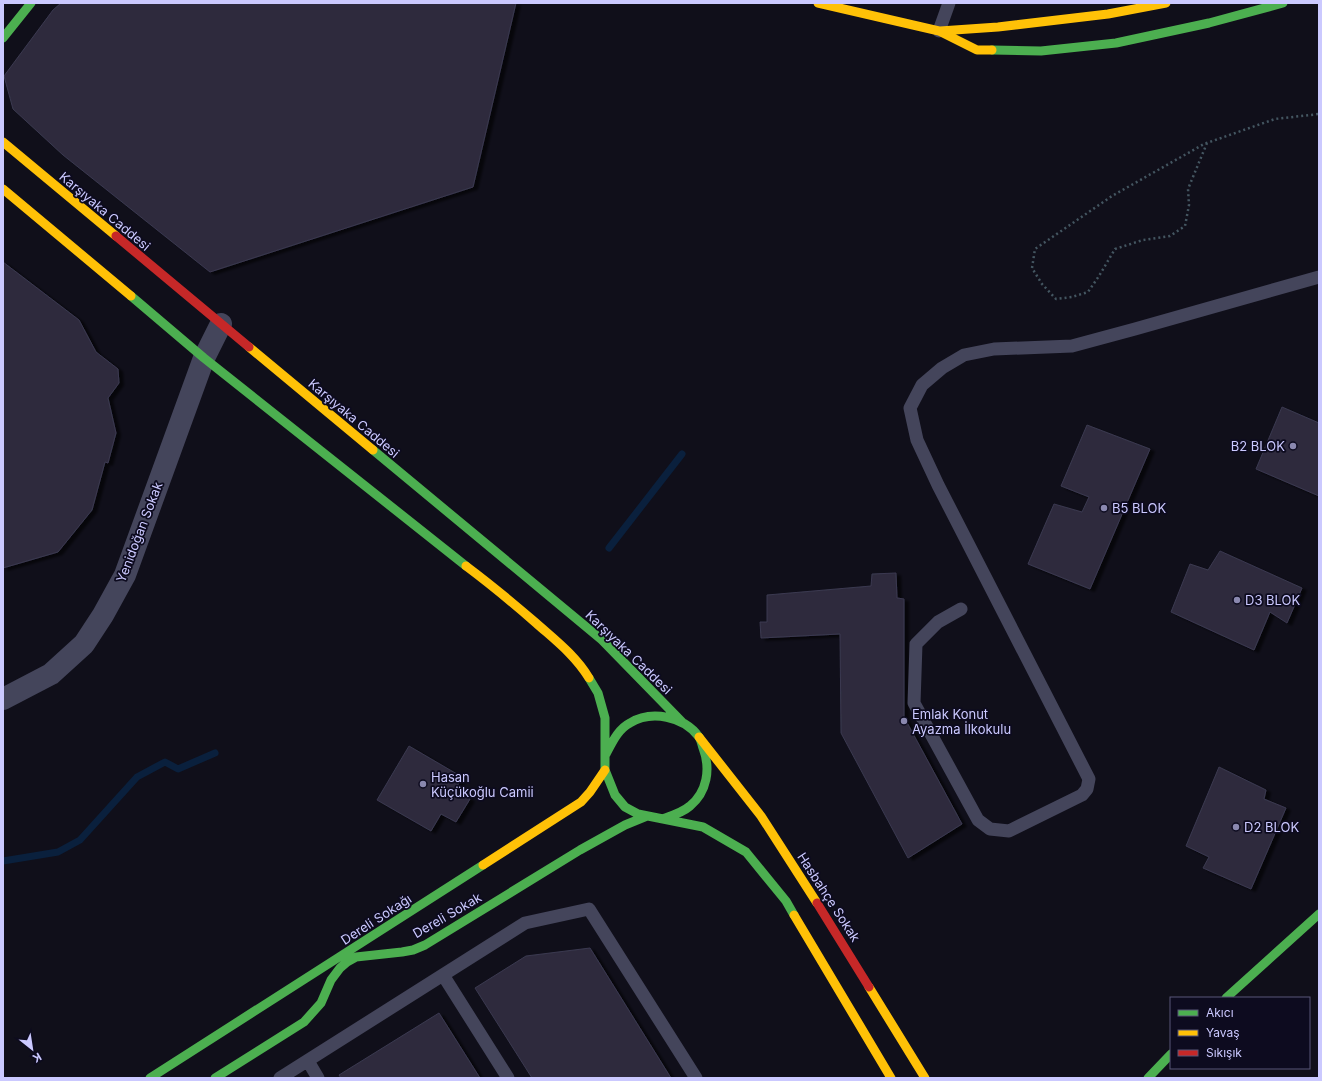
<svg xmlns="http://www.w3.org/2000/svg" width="1322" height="1081" font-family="Inter,sans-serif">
	<defs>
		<filter id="shadow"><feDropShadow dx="4.5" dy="2.5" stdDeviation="1" flood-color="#0009"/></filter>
	</defs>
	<rect width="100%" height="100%" fill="#100f1a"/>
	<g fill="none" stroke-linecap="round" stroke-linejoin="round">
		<path stroke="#0a203d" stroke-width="7" d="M609,548L682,454
			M3,861L58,852L80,840L137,777L165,762L178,769L215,753"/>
	</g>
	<path fill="#2e2c3e" stroke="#3b3950" filter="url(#shadow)" d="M61,3H516L473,187L210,272L63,155L13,109L4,76L53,10Z
		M3,262L79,320L96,352L118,369L119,383L108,398L116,433L108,463L105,462L92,510L58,552L3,568Z
		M1282,407L1319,423V496L1256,469Z
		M1087,425L1150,449L1090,589L1028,564L1054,504L1082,512L1089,497L1061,486Z
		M1220,551L1302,588L1287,623L1270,612L1254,650L1171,612L1190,564L1208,570Z
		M896,573L897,598L904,599V717L962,824L908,858L841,733L840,634L761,638L760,622H767V595L871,586L872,574Z
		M409,746L462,777L455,790L470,799L456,822L441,814L431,831L377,800Z
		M1219,767L1266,790L1264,799L1286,808L1251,889L1203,868L1209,857L1186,846Z
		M590,948L671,1078H532L475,988L526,956Z
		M439,1013L480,1078H341L339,1075Z"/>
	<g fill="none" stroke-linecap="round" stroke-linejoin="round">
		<path stroke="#445661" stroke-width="2.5" stroke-dasharray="2 3" stroke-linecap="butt" d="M1207,143L1188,189L1189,205L1185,226L1170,236L1143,240L1115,249L1099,276L1088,292L1072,297L1056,299L1042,284L1032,268L1035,249L1112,196L1204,144L1275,119L1319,114"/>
		<path stroke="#44455b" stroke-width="13" d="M939,31L949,3
			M961,609L938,622L916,644L914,703L978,820L990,829L1009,831L1082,795L1087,789L1089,779L938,485L917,440L910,408L922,385L942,368L964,355L994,349L1072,346L1135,329L1319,277
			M443,975L508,1078
			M308,1061L318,1078
			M280,1078L525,923L589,909L696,1078"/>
		<path stroke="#44455b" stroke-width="22" d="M3,699L51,674L84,644L103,615L125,575L204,358L221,324"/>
		<path stroke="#4caf50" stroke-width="9" d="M3,38L31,3
			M992,50L1041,51L1116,43L1209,23L1283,3
			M131,296L204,358L466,566
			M373,450L602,640L682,722
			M589,678L598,693L605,718V770L615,795L625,807L638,814L703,827L746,852L786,901L794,915
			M606,754C612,743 618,729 630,723C651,710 684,716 699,737C701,740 702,745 703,748C711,769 707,792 690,806C682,813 671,816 662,819
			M1226,998L1319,914
			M150,1078L483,865
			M215,1078L304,1022L321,1003L331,980L340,968L347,962L356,957L402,952L413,950L425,945L580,850L625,825L647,816
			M1148,1078L1171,1054"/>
		<path stroke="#ffc107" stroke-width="9" d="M818,3L939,31L977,50H992
			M940,31L998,27L1108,14L1166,3
			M3,142L116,236
			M3,189L131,296
			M249,347L373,450
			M466,566C490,584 513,603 536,623C555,640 575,655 589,678
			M699,737L761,816L817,903
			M483,865L581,802L590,792L605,770
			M794,915L891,1078
			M869,987L925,1078"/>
		<path stroke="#c62828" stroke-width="9" d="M116,236L249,347
			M817,903L869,987"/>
	</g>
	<g fill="#8a88af" stroke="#0d0b1f" stroke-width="1.5">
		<circle cx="1293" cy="446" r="4"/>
		<circle cx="1104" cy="508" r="4"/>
		<circle cx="1237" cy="600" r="4"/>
		<circle cx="904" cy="721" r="4"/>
		<circle cx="423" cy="784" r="4"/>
		<circle cx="1236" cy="827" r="4"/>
	</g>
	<g text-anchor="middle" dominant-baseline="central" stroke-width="3.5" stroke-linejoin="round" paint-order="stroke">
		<g font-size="13" fill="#cbc9ff" stroke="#0d0b1f">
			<text transform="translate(105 211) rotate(40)">Karşıyaka Caddesi</text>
			<text transform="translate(354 418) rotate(40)">Karşıyaka Caddesi</text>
			<text transform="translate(139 532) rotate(-69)">Yenidoğan Sokak</text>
			<text transform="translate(629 652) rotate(44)">Karşıyaka Caddesi</text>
			<text transform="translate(829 897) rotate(57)">Hasbahçe Sokak</text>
			<text transform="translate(447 915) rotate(-30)">Dereli Sokak</text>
			<text transform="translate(376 919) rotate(-33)">Dereli Sokağı</text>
		</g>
		<g font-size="13" fill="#cbc9ff" stroke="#0d0b1f" text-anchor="start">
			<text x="1285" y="446" text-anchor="end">B2 BLOK</text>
			<text x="1112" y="508">B5 BLOK</text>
			<text x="1245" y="600">D3 BLOK</text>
			<text x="912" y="714">Emlak Konut<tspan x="912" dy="15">Ayazma İlkokulu</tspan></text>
			<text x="431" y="777">Hasan<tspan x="431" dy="15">Küçükoğlu Camii</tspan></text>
			<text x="1244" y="827">D2 BLOK</text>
		</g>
	</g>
	<rect width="1322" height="1081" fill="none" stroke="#cbc9ff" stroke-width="8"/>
	<rect x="1170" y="997" width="140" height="72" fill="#0d0b1f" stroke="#595779"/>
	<rect x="1178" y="1010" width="20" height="6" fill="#4caf50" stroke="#595779"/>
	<text x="1206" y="1017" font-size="12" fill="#cbc9ff">Akıcı</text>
	<rect x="1178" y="1030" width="20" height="6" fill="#ffc107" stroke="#595779"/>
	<text x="1206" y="1037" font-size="12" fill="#cbc9ff">Yavaş</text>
	<rect x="1178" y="1050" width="20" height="6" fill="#c62828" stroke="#595779"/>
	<text x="1206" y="1057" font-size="12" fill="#cbc9ff">Sıkışık</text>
	<g transform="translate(32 1049) rotate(150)" stroke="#0d0b1f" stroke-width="3" paint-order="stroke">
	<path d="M0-3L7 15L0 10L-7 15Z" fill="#cbc9ff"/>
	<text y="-6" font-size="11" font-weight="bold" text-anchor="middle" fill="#cbc9ff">K</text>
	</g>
</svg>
